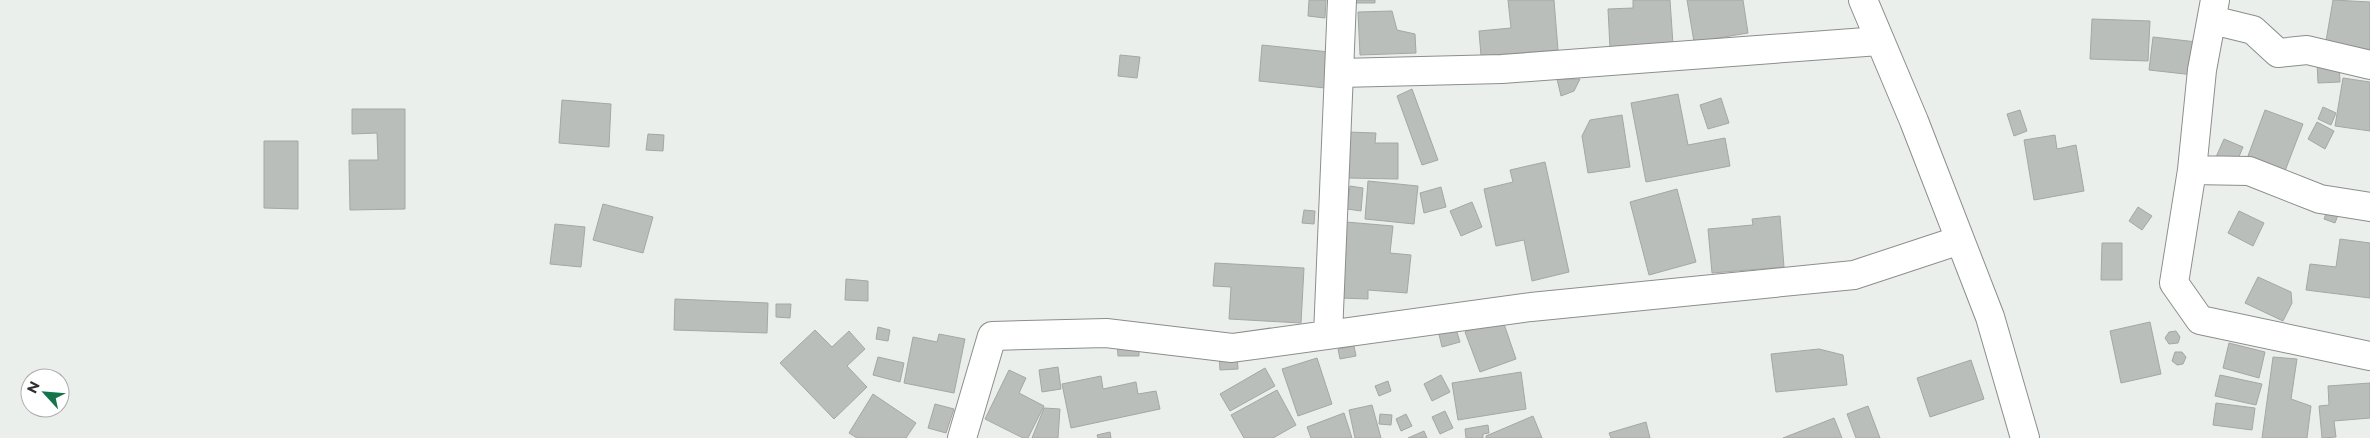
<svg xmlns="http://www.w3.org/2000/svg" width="2370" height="438" font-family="Montserrat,sans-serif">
	<rect width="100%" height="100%" fill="#ebefec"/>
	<path fill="#babebb" stroke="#a4a8a5" d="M1309,0H1326L1325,18L1308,16Z
		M1352,0H1375V3H1352Z
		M1508,0H1554L1558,50L1481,56L1479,31L1511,28Z
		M1633,0H1670L1673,44L1610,48L1608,9L1633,8Z
		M1687,0H1743L1748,33L1694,42Z
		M2333,0L2370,2V50L2326,41Z
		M1392,11L1397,30L1415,34L1416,53L1360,55L1358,12Z
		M2092,19L2150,21L2148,61L2090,59Z
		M2153,37L2197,42L2194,75L2149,70Z
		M1262,45L1329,52L1325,88L1259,81Z
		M1120,55L1140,57L1137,78L1118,76Z
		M2339,61L2340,82L2318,83L2317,62Z
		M2343,78L2370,82V131L2335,126Z
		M1557,79H1580L1574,91L1561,96Z
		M1412,89L1438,160L1422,165L1397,96Z
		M1678,94L1688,145L1725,138L1730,166L1646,182L1631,103Z
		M1721,98L1729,123L1708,129L1700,105Z
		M562,100L611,104L609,147L559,143Z
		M2323,107L2336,113L2331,125L2318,119Z
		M352,109H405V209L350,210L349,160H378L377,133L352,134Z
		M2020,110L2027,131L2014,136L2007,114Z
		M2265,110L2303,124L2285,171L2248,156Z
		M1622,115L1630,167L1588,173L1582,136L1590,120Z
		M2317,122L2334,131L2325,149L2308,139Z
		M1348,132L1376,133L1375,143H1398V179L1348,178Z
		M648,134L664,135L663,151L646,150Z
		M2055,135L2057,149L2076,145L2084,191L2034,200L2024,140Z
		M2224,139L2243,147L2235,166L2216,157Z
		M264,141H298V209L264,208Z
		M1545,162L1569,272L1532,281L1524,240L1496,246L1484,189L1513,182L1510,170Z
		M1368,181L1418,186L1414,224L1365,219Z
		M1350,186L1363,188L1361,211L1347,209Z
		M1441,187L1446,207L1424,213L1420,193Z
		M1677,189L1696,262L1649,275L1630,202Z
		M1472,202L1482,227L1461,236L1450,211Z
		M603,204L653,217L643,253L593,240Z
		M2329,206L2340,210L2335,223L2324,219Z
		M2138,207L2152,216L2142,230L2129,221Z
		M1304,210L1315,211L1314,224L1302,223Z
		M2239,211L2264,223L2253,246L2228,233Z
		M1780,216L1784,267L1712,273L1708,229L1753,225L1752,219Z
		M1346,222L1393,226L1390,253L1411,255L1407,293L1368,290V299L1340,298Z
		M555,224L585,227L581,267L550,264Z
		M2340,239L2370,243V298L2306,290L2310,264L2336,267Z
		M2102,243H2122V280H2101Z
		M1215,263L1304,268L1301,323L1229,319L1231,287L1213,286Z
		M2258,277L2291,292L2292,303L2283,321L2245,303Z
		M846,279L868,281V301L845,300Z
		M675,299L768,303L767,333L674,330Z
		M776,304H791L790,318L776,317Z
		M1502,318L1516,359L1480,372L1465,332Z
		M2150,322L2161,374L2121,383L2110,331Z
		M1455,326L1460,342L1442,347L1438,330Z
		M878,327L890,330L888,341L876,339Z
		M815,330L832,347L849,331L865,349L847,366L867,387L834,419L780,363Z
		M2176,331L2180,337L2178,343L2169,344L2165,338L2169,332Z
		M939,334L965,339L954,393L904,383L913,337L937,342Z
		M1117,343H1139V356H1118Z
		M2229,343L2265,352L2259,378L2223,368Z
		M1354,346L1356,356L1340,359L1338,349Z
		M1819,349L1843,355L1847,385L1776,392L1771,354Z
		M2175,352H2182L2186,357L2183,364L2177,365L2172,361Z
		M1237,353L1238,369L1220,370L1219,354Z
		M878,357L904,363L900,382L873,375Z
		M2273,357L2297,359L2291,399L2311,406L2307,438H2262Z
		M1317,358L1332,404L1298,416L1282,369Z
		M1971,360L1984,399L1930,417L1917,378Z
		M1058,367L1061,389L1042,392L1039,370Z
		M1265,368L1275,386L1230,411L1220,394Z
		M1009,370L1026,378L1019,393L1044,406L1028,438H1023L985,419Z
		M1521,372L1526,409L1458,420L1452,383Z
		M1441,375L1450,392L1432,401L1424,384Z
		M2220,375L2262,384L2256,405L2215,396Z
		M1101,376L1103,389L1136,382L1138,394L1156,391L1160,409L1071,428L1062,384Z
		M1388,381L1391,391L1379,396L1375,386Z
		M2370,383V418L2334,421L2336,437L2322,438L2319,406L2329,405L2328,386Z
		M1277,390L1296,425L1273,438H1244L1231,415Z
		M873,394L916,423L906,438H857L849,433Z
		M2216,403L2255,408L2252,430L2213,425Z
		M935,404L954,409L946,433L928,428Z
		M1372,405L1381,438H1355L1349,410Z
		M1868,406L1880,438H1856L1847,414Z
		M1044,408L1060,409L1058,438H1032Z
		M1445,411L1453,428L1440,434L1432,417Z
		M1344,413L1352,438H1311L1307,427Z
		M1380,414L1392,415L1391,425L1379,424Z
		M1406,414L1412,426L1401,431L1396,419Z
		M1533,416L1542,438H1486V436Z
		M1834,418L1842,438H1783Z
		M1646,422L1650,438H1611L1609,433Z
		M1488,425L1489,433L1483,434V438H1466L1465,429Z
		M1424,431L1427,438H1408Z
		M1110,432L1111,438H1098L1097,435Z"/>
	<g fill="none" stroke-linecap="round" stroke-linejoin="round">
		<g stroke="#8b8e8c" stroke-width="30">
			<path id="minor" d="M1863,0L1914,121L1990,317L2025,438
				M2215,0L2202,70L2192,170L2174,283L2200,320L2370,356
				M2212,20L2253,30L2278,53L2307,50L2370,65
				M1340,73L1502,69L1879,41
				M2192,170L2249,171L2320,199L2370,207
				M1328,335L1342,0
				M962,438L992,336L1106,333L1232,348L1531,307L1854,275L1960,240"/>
		</g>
		<use href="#minor" stroke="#fff" stroke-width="28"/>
	</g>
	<g transform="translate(45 393) rotate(296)"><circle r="24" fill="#ffffff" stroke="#abacac"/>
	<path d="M0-4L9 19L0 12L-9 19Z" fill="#16744a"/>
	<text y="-8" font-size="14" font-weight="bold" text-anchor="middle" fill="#2e2f2f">N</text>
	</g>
</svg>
